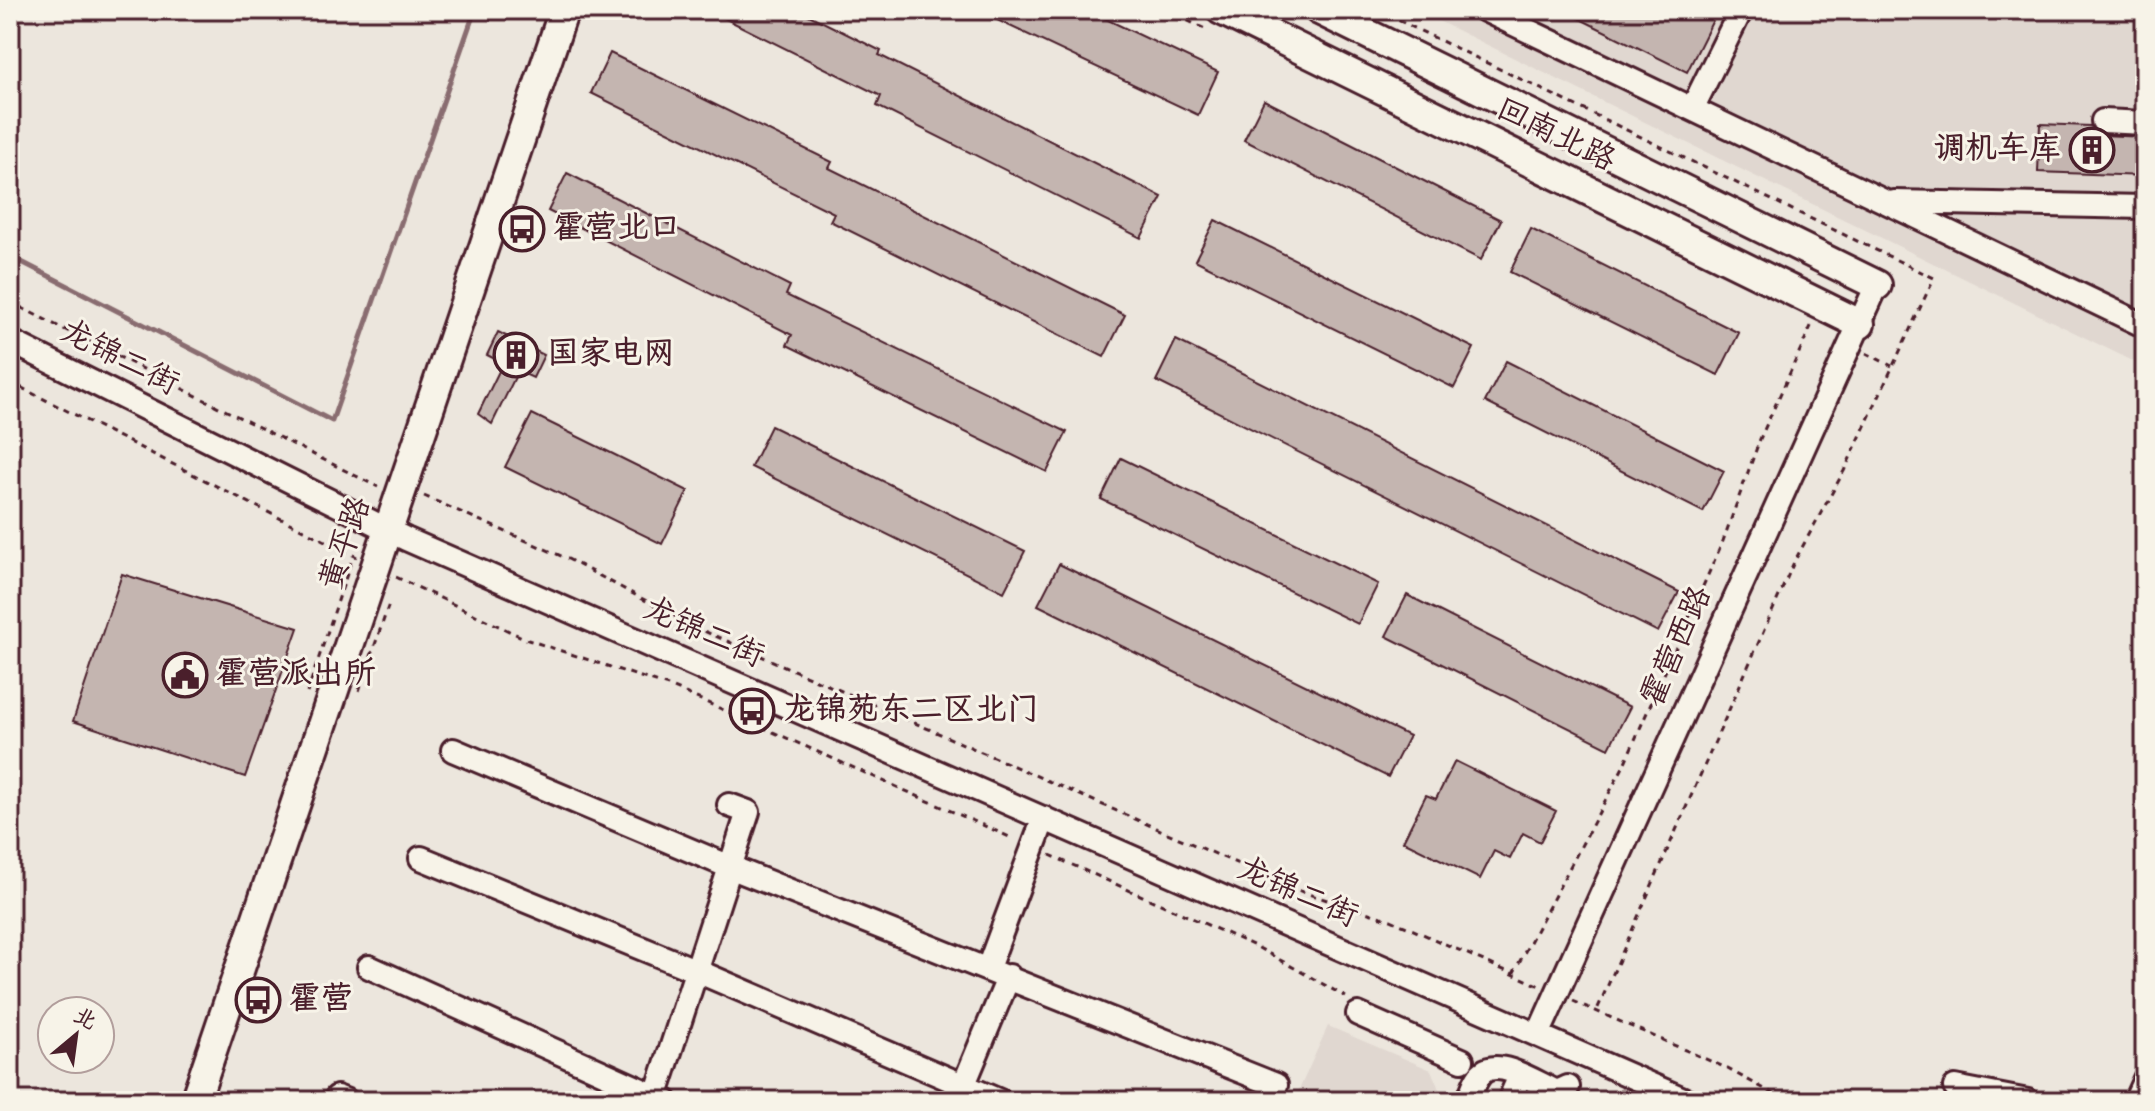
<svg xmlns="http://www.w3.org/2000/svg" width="2155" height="1111" font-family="'Indie Flower','LXGW WenKai TC',sans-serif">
	<rect width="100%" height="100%" fill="#ece6dd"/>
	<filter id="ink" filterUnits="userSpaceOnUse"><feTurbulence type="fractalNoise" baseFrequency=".0125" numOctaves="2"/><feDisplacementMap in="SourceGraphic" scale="16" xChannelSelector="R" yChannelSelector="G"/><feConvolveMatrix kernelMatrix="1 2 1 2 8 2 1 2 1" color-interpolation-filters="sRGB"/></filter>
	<g filter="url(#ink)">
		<path fill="#e0d7d0" d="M1416,10H2145V367Z
			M1328,1026L1431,1070L1444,1101H1294Z"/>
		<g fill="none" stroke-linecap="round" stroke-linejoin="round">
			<path stroke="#896c6f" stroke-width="5" d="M10,256L332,421L475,10"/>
		</g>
		<path fill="#c4b5b0" stroke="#4a1f2b" stroke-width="2" d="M708,10H799L881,51L879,55L1162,197L1141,238L877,106L881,96Z
			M976,10H1087L1218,72L1198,115Z
			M1562,10H1718L1687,72Z
			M610,53L832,162L829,168L1125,315L1104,357L830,221L834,213L591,93Z
			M1264,100L1501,220L1481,260L1244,140Z
			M2040,124L2090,126L2102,135L2145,137V176L2038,172Z
			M567,173L790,286L786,295L1067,432L1047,472L787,345L792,335L548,211Z
			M1215,220L1474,348L1454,388L1195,260Z
			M1531,229L1739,333L1718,375L1510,272Z
			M498,332L544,355L533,378L518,371L492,424L478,414L503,363L487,355Z
			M1176,340L1679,592L1658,632L1156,381Z
			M1506,361L1724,471L1703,512L1485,402Z
			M532,414L688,491L662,544L505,467Z
			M771,426L1025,551L1004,592L751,467Z
			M1121,458L1378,584L1358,624L1101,499Z
			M1059,564L1409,736L1388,777L1038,605Z
			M122,574L298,628L245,777L73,721Z
			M1407,595L1630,707L1609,748L1386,636Z
			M1455,761L1556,811L1540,842L1523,833L1510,859L1494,851L1480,879L1403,841L1426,795L1436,799Z"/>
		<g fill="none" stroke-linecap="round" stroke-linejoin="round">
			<g stroke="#4a1f2b" stroke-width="28">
				<path id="minor" d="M1485,10L2145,326
					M1692,109L1741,10
					M2103,121L2145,123
					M1894,202L2145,207
					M10,341L406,539L1688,1101
					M453,750L730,867L1276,1085L1269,1101
					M421,858L697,971L1000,1101
					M369,967L666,1101
					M988,968L1044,818
					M1358,1014L1462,1060
					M1538,1035L1877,285
					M1955,1087L2028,1101
					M337,1097L347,1101
					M654,1101L748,812L729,805
					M957,1101L1009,976
					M1468,1101C1472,1092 1475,1078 1483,1072C1501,1058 1540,1085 1557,1092L1568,1087
					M1509,1101L1516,1085
					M2135,1101L2145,1079"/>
			</g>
			<g stroke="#4a1f2b" stroke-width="34">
				<path id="major" d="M1221,10L1860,324
					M1319,10L1877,285
					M195,1101L564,10"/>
			</g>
			<path stroke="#4a1f2b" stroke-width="3" stroke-dasharray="6 6" stroke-linecap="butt" d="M1166,10L1209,31
				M1377,10L1934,278L1844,471L1794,562L1597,1010
				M10,302L378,487
				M1866,353L1892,366
				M10,382L357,557
				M424,496L568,559L697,628L1305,893L1391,920L1540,986
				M396,577L528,640L674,688L1014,839
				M359,691L389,604
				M307,693L353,556
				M1050,855L1257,947L1346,997
				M1513,974L1622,769L1723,541L1760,439L1812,324
				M1573,1001L1724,1067L1787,1101"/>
			<use href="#minor" stroke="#f7f3e8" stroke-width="22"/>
			<use href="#major" stroke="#f7f3e8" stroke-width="28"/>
		</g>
	</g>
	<defs>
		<g id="building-ring" transform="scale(2.3)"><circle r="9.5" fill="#f7f3e8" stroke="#4a1f2b" stroke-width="1.5"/><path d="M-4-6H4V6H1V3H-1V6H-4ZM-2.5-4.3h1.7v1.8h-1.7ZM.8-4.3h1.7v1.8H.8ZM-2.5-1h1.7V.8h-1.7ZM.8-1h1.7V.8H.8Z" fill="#4a1f2b"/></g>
		<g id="bus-ring" transform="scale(2.3)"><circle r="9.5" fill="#f7f3e8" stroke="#4a1f2b" stroke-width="1.5"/><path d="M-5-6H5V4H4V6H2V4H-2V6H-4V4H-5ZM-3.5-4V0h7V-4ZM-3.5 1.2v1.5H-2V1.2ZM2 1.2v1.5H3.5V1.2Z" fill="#4a1f2b"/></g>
		<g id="civic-ring" transform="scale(2.3)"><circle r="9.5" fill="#f7f3e8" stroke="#4a1f2b" stroke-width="1.5"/><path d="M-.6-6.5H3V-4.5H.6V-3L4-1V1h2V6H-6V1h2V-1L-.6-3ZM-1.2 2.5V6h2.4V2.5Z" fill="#4a1f2b"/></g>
	</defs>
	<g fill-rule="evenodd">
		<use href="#building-ring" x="2092" y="150"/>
		<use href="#bus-ring" x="522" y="229"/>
		<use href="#building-ring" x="516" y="355"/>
		<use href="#civic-ring" x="185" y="675"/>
		<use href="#bus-ring" x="752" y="711"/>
		<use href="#bus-ring" x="258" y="1000"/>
	</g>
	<g text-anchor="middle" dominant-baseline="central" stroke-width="6" stroke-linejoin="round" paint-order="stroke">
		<g font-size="32" fill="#4a1f2b" stroke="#f7f3e8">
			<text transform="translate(1555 136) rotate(26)">回南北路</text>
			<text transform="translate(119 359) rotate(27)">龙锦二街</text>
			<text transform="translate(347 544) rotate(-71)">黄平路</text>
			<text transform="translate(703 634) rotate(24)">龙锦二街</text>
			<text transform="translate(1678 647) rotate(-66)">霍营西路</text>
			<text transform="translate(1297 894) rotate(24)">龙锦二街</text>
		</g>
		<g font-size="32" font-weight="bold" fill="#4a1f2b" stroke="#f7f3e8" text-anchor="start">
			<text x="2061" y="150" text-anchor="end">调机车库</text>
			<text x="553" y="229">霍营北口</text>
			<text x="547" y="355">国家电网</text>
			<text x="216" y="675">霍营派出所</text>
			<text x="783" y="711">龙锦苑东二区北门</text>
			<text x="289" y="1000">霍营</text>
		</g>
	</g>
	<rect width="2155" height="1111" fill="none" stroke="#f7f3e8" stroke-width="40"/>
	<rect x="20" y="20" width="2115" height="1071" fill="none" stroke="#4a1f2b" stroke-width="3" filter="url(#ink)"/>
	<g transform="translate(76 1035) rotate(29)"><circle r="38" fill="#f7f3e8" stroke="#b29e9c" stroke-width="2"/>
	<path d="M0-6L14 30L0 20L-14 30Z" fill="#4a1f2b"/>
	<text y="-12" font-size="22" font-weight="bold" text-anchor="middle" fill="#4a1f2b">北</text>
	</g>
</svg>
